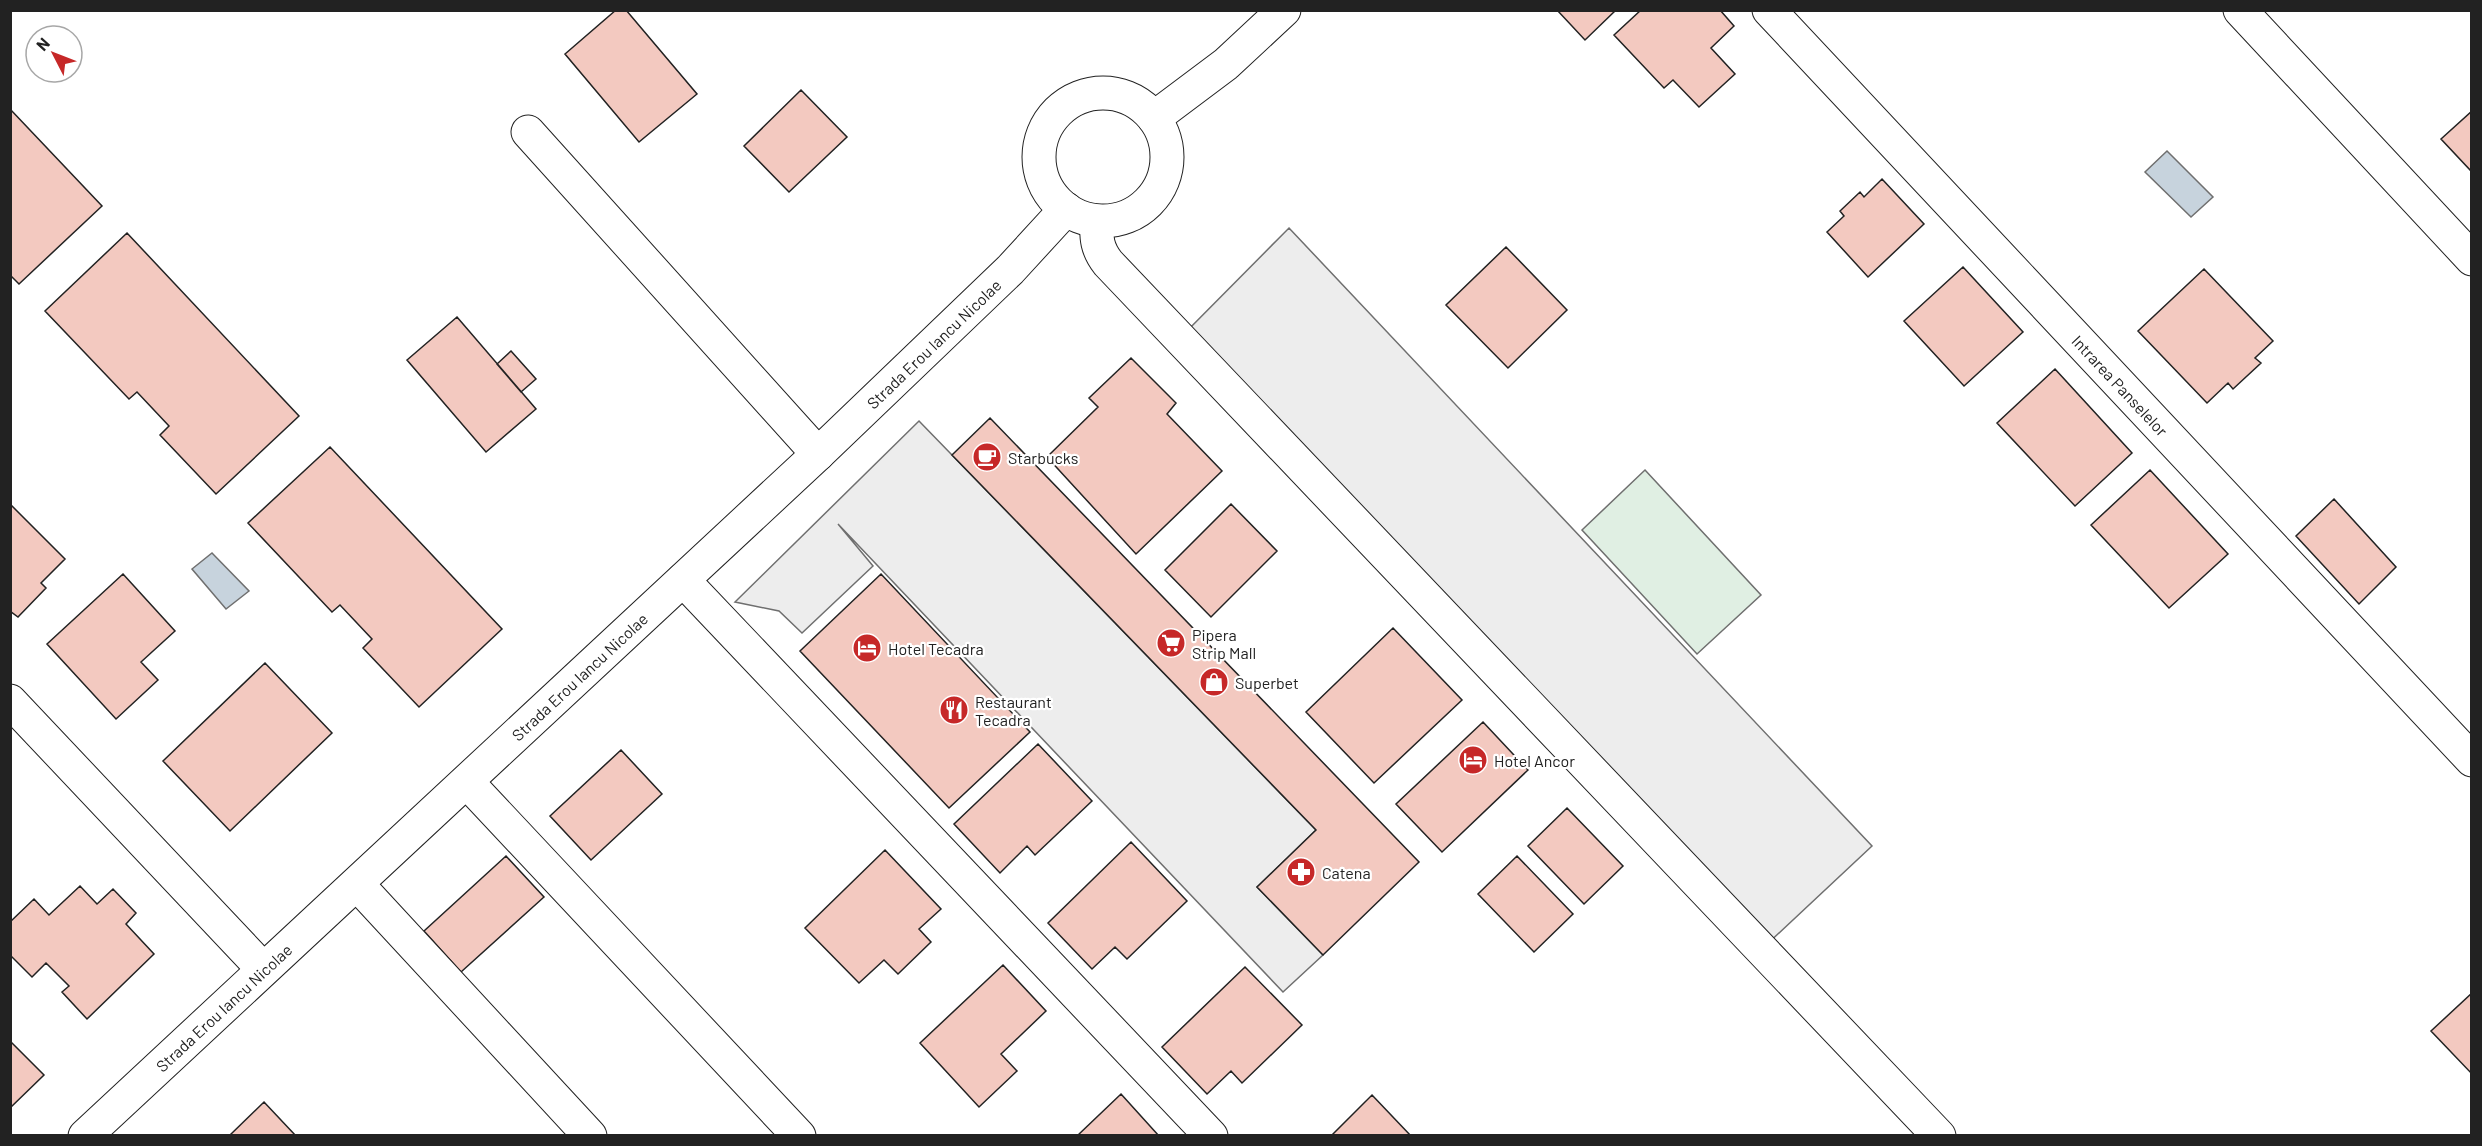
<svg xmlns="http://www.w3.org/2000/svg" width="2482" height="1146" font-family="Barlow,sans-serif">
	<rect width="100%" height="100%" fill="#fff"/>
	<path fill="#e0efe3" stroke="#6f6f6f" stroke-width="1.5" d="M1645,470L1761,595L1697,654L1582,530Z"/>
	<path fill="#ededed" stroke="#6f6f6f" stroke-width="1.5" d="M1289,228L1872,846L1763,948L1180,338Z
		M919,421L1316,830L1257,887L1323,955L1283,992L838,524L873,566L802,633L779,611L735,602Z"/>
	<path fill="#c7d3dd" stroke="#6f6f6f" stroke-width="1.5" d="M2167,151L2213,197L2191,217L2145,172Z
		M212,553L249,591L226,609L192,569Z"/>
	<path fill="#f3c9c0" stroke="#222" stroke-width="1.5" d="M616,10H626L697,94L639,142L565,54Z
		M1557,10H1616L1585,40Z
		M1641,10H1720L1734,26L1711,48L1735,74L1699,107L1673,80L1664,88L1614,35Z
		M801,90L847,137L789,192L744,146Z
		M10,109L102,206L19,284L10,275Z
		M2472,111V172L2441,139Z
		M1882,179L1924,224L1868,277L1827,232L1844,216L1840,211L1860,192L1864,197Z
		M127,233L299,416L216,494L160,435L169,426L137,392L129,399L45,311Z
		M1506,247L1567,310L1508,368L1446,305Z
		M1963,267L2023,332L1964,386L1904,321Z
		M2204,269L2273,341L2255,358L2261,363L2233,389L2228,383L2207,403L2138,331Z
		M457,317L536,409L486,452L407,360Z
		M511,351L536,379L521,392L497,364Z
		M1131,358L1176,403L1167,414L1222,471L1136,554L1047,457L1098,407L1089,398Z
		M2055,369L2132,453L2075,506L1997,423Z
		M990,418L1419,862L1323,955L1257,887L1316,830L952,455Z
		M330,447L502,629L419,707L363,648L372,639L340,605L332,612L248,523Z
		M2150,470L2228,554L2169,608L2091,525Z
		M2334,499L2396,567L2359,604L2296,536Z
		M10,504L65,559L41,583L46,588L18,617L10,611Z
		M1231,504L1277,551L1211,617L1165,570Z
		M123,574L175,631L141,662L158,680L116,719L47,644Z
		M881,574L1030,732L949,808L800,651Z
		M1393,628L1462,700L1374,783L1306,712Z
		M265,663L332,733L230,831L163,761Z
		M1483,722L1528,770L1442,852L1396,804Z
		M1038,744L1092,801L1035,855L1027,846L1000,873L954,824Z
		M621,750L662,794L591,860L550,816Z
		M1567,808L1623,866L1584,904L1528,846Z
		M1131,842L1187,901L1127,959L1115,947L1092,969L1048,923Z
		M885,850L941,909L919,929L931,942L898,974L884,960L859,983L805,928Z
		M506,856L544,897L461,972L424,931Z
		M1517,856L1573,914L1534,952L1478,894Z
		M80,886L97,904L113,889L136,913L126,924L154,954L87,1019L62,992L69,986L46,963L32,977L10,955V922L34,899L49,915Z
		M1003,965L1046,1011L1001,1054L1017,1071L979,1107L920,1043Z
		M1245,967L1302,1025L1242,1083L1231,1071L1207,1094L1162,1047Z
		M2472,993V1074L2431,1031Z
		M10,1041L44,1075L10,1108Z
		M1121,1094L1159,1136H1077Z
		M1372,1095L1411,1136H1331Z
		M264,1102L296,1136H229Z"/>
	<g fill="none" stroke-linecap="round" stroke-linejoin="round">
		<g stroke="#222" stroke-width="35">
			<g id="minor">
				<path id="s1" d="M1769,10L2472,760"/>
				<path d="M2240,10L2472,259"/>
				<circle cx="1103" cy="157" r="64"/>
				<path d="M1154,118L1226,64L1284,10"/>
				<path d="M528,132L818,454"/>
				<path d="M1097,221C1096,238 1097,249 1108,263L1939,1136"/>
				<path d="M683,580L1211,1136"/>
				<path d="M10,701L263,969"/>
				<path d="M467,782L799,1136"/>
				<path d="M357,884L590,1136"/>
				<path id="s2" d="M85,1136L818,454L1010,270L1066,209"/>
			</g>
		</g>
		<use href="#minor" stroke="#fff" stroke-width="33"/>
	</g>
	<defs>
		<g id="cafe-disc" transform="scale(1.5)"><circle r="9.5" fill="#c62828" stroke="#fff"/><path d="M-5.5-4.5H6V0H3Q3 3.5 0 3.5H-2.5Q-5.5 3.5-5.5 0ZM3-3.2v2h1.7v-2ZM-6 4.5H4V6H-6Z" fill="#fff"/></g>
		<g id="supermarket-disc" transform="scale(1.5)"><circle r="9.5" fill="#c62828" stroke="#fff"/><path d="M-6-5.5h2.5l.6 2H6L4.5 2H-2.5L-4.4-4H-6ZM-1.5 3.2a1.3 1.3 0 1 0 .1 0ZM3 3.2a1.3 1.3 0 1 0 .1 0Z" fill="#fff"/></g>
		<g id="hotel-disc" transform="scale(1.5)"><circle r="9.5" fill="#c62828" stroke="#fff"/><path d="M-6-4.5h1.5V1H6V5H4.5V3h-9V5H-6ZM-4 0a1.8 1.8 0 1 1 3.6 0ZM.5 0V-2.5h3Q6-2.5 6 0Z" fill="#fff"/></g>
		<g id="shop-disc" transform="scale(1.5)"><circle r="9.5" fill="#c62828" stroke="#fff"/><path d="M-5-2.5h2.3a2.7 3.5 0 0 1 5.4 0H5L5.5 6h-11ZM-1.5-2.5h3a1.5 2.3 0 0 0-3 0Z" fill="#fff"/></g>
		<g id="restaurant-disc" transform="scale(1.5)"><circle r="9.5" fill="#c62828" stroke="#fff"/><path d="M-5-6h1v4h1v-4h1v4h1v-4h1v5L-1.5 .5V6h-2V.5L-5-1ZM5-6V6H3V1.5H1.5Q1.5-4 5-6Z" fill="#fff"/></g>
		<g id="pharmacy-disc" transform="scale(1.5)"><circle r="9.5" fill="#c62828" stroke="#fff"/><path d="M-2-6h4v4h4v4h-4v4h-4v-4h-4v-4h4Z" fill="#fff"/></g>
	</defs>
	<g fill-rule="evenodd">
		<use href="#cafe-disc" x="987" y="457"/>
		<use href="#supermarket-disc" x="1171" y="643"/>
		<use href="#hotel-disc" x="867" y="648"/>
		<use href="#shop-disc" x="1214" y="682"/>
		<use href="#restaurant-disc" x="954" y="710"/>
		<use href="#hotel-disc" x="1473" y="760"/>
		<use href="#pharmacy-disc" x="1301" y="872"/>
	</g>
	<g text-anchor="middle" dominant-baseline="central" stroke-width="4.5" stroke-linejoin="round" paint-order="stroke">
		<g font-size="16" fill="#222" stroke="#fff">
			<text stroke="none"><textPath href="#s2" startOffset="1161">Strada Erou Iancu Nicolae</textPath></text>
			<text stroke="none"><textPath href="#s1" startOffset="514">Intrarea Panselelor</textPath></text>
			<text stroke="none"><textPath href="#s2" startOffset="675">Strada Erou Iancu Nicolae</textPath></text>
			<text stroke="none"><textPath href="#s2" startOffset="189">Strada Erou Iancu Nicolae</textPath></text>
		</g>
		<g font-size="16" fill="#222" stroke="#fff" text-anchor="start">
			<text x="1008" y="457">Starbucks</text>
			<text x="1192" y="634">Pipera<tspan x="1192" dy="18">Strip Mall</tspan></text>
			<text x="888" y="648">Hotel Tecadra</text>
			<text x="1235" y="682">Superbet</text>
			<text x="975" y="701">Restaurant<tspan x="975" dy="18">Tecadra</tspan></text>
			<text x="1494" y="760">Hotel Ancor</text>
			<text x="1322" y="872">Catena</text>
		</g>
	</g>
	<rect width="2482" height="1146" fill="none" stroke="#222222" stroke-width="24"/>
	<g transform="translate(54 54) rotate(312)"><circle r="28" fill="#ffffff" stroke="#a7a7a7" stroke-width="1.5"/>
	<path d="M0-4.5L10 22L0 15L-10 22Z" fill="#c62828"/>
	<text y="-9" font-size="16" font-weight="bold" text-anchor="middle" fill="#222222">N</text>
	</g>
</svg>
